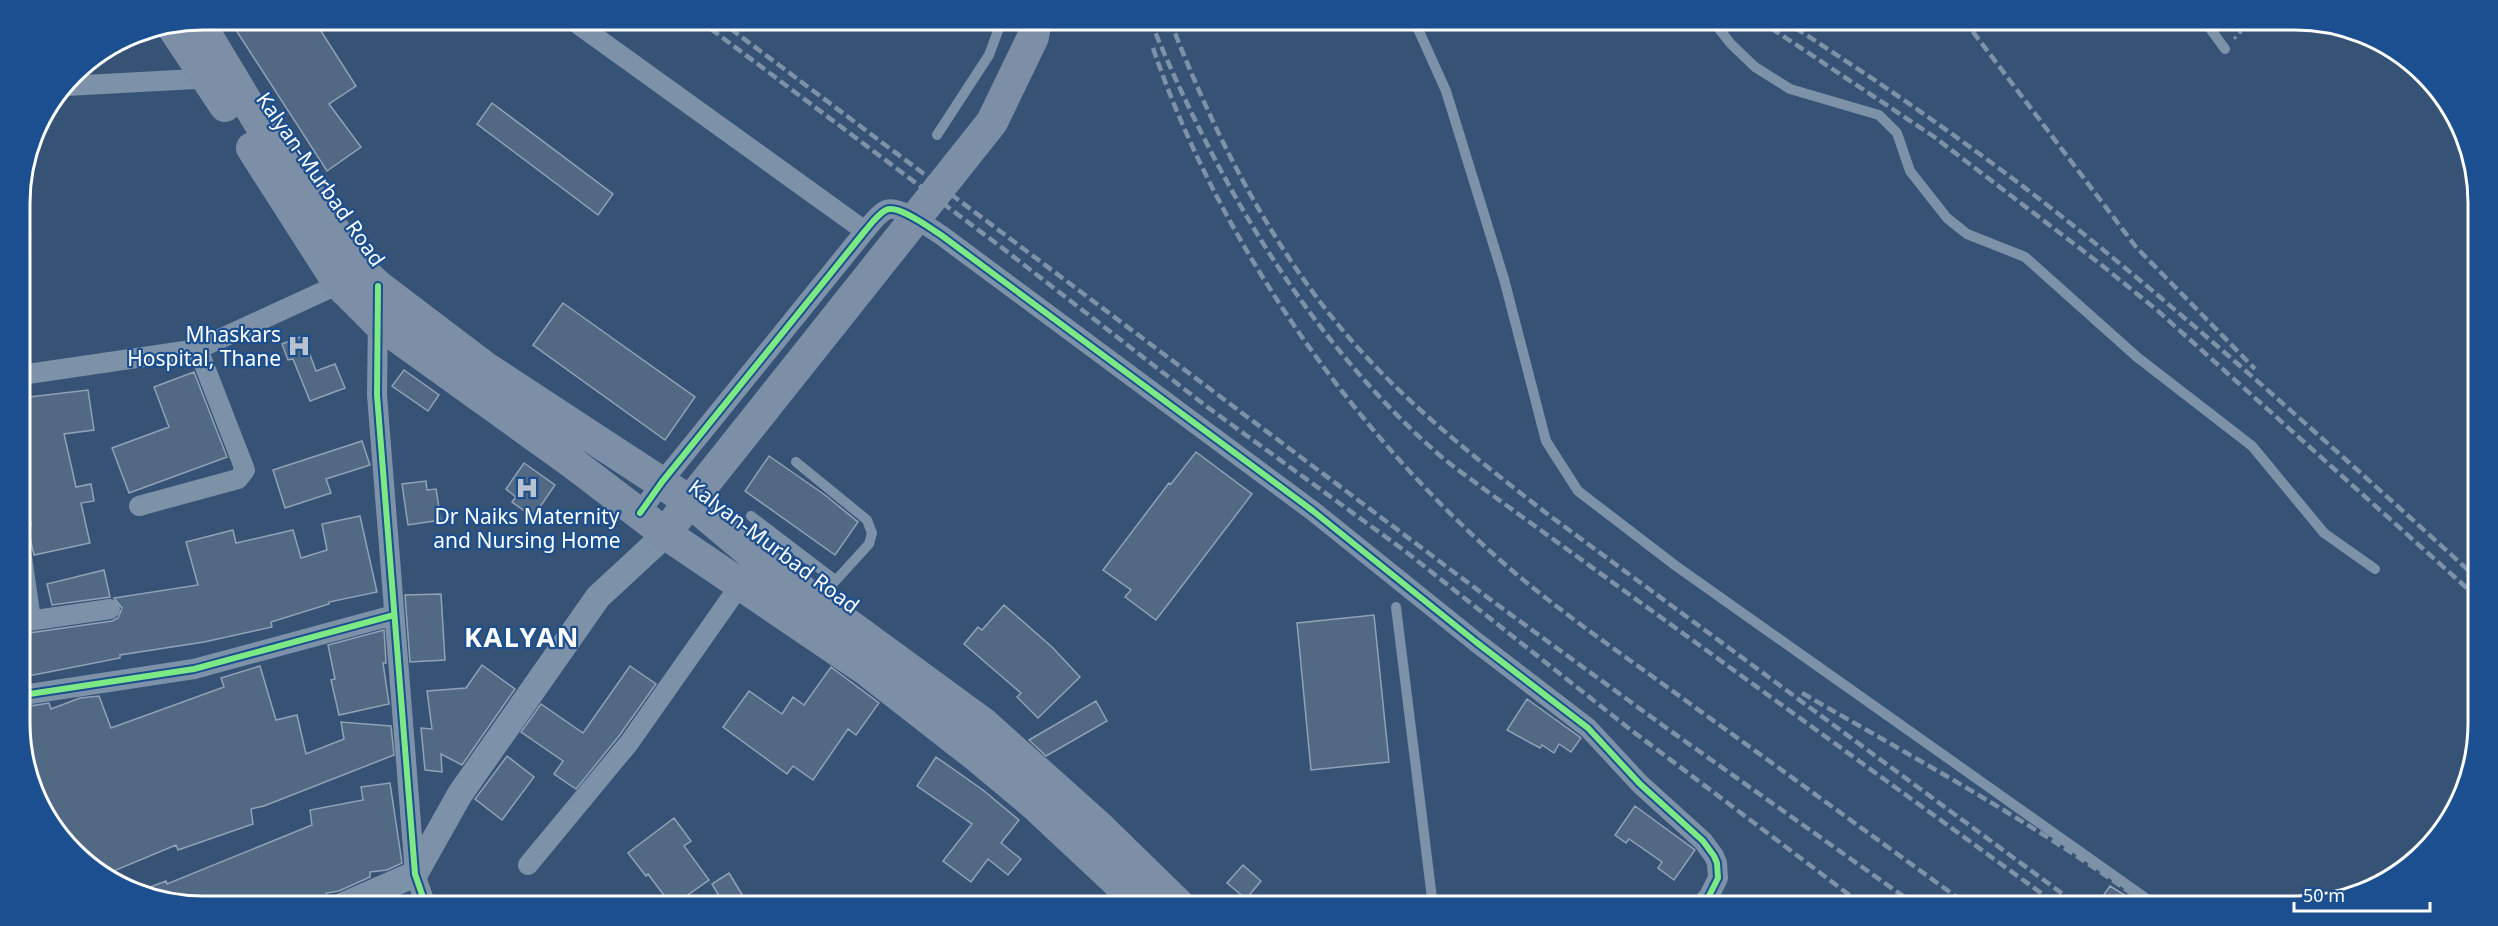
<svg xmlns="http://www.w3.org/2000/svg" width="2498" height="926" font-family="'Noto Sans',sans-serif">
	<rect width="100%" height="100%" fill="#365274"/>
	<path fill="#526984" stroke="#92a2b6" stroke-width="1.5" d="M246,20H314L356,86L329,104L361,147L327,171L234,27Z
		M492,103L613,194L598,215L477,124Z
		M563,303L695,397L665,440L533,345Z
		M303,336L316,371L335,364L345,388L310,401L293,359L288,360L282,344Z
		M404,370L439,395L428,411L392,386Z
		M194,372L227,457L129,493L112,448L169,427L154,387Z
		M88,390L94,430L64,434L76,487L91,484L94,501L81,503L90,543L34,555L27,525H31L21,476V398Z
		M362,441L370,465L326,479L331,493L285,508L273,470Z
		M1196,452L1252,494L1156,620L1125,597L1131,590L1103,570L1169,483L1171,484Z
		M769,456L825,495L858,522L835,555L745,491Z
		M524,463L555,485L533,517L512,502L516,497L506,489Z
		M426,481L427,490L436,489L441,520L408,525L402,484Z
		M360,516L377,592L329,602V604L271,622L272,627L204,642L120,655V658L23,677L22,634L112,621L118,618L122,608L114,598L198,585L186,542L233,530L236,543L293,530L301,558L327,550L322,524Z
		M104,570L110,597L52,605L47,584Z
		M441,594L445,660L410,662L405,595Z
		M1004,605L1052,647L1080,677L1038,718L1017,697L1021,693L964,644L978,627L982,630Z
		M1374,615L1389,762L1311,770L1297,623Z
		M384,630L386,663H383L389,704L339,715L331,680L335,679L328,645Z
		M482,665L515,689L462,765L441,754L442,772L425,770L421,728L432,729L427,691L466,688Z
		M260,666L276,720L297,715L306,754L344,739L341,722L391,726L394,755L264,806L251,809L253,824L178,850L176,845L109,873L65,844L23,758V707L49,703L51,709L80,698L99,696L111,728L224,687L221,678Z
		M630,666L656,684L619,736L576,789L554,774L563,761L521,732L541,704L583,733Z
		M831,667L879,703L856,735L848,729L813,780L793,766L787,774L723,727L749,691L782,714L793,697L804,705Z
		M1527,699L1581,738L1571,752L1559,744L1554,753L1542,745L1540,748L1507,730Z
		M1096,701L1107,721L1046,756L1029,740Z
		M507,756L534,777L502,820L475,799Z
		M936,757L983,790L1019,820L1001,843L1021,859L1008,875L988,859L971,882L943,861L972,824L917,786Z
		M390,783L402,863L387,870L370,872V877L339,891L326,893L329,900L327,906H203L144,897L137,892L166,881L167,884L312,825L310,810L363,800L361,787Z
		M1635,806L1695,850L1674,880L1658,868L1662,862L1629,839L1626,843L1615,835Z
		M674,818L691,841L684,846L709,880L672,906L648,874L646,876L628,853Z
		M1243,865L1261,881L1246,899L1227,883Z
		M729,873L749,906H725L712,884Z
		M2110,886L2142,906H2096Z"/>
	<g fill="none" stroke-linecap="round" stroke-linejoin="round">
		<path stroke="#7d92a8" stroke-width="3" stroke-dasharray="3 4.5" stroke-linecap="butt" d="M2234,39L2252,20
			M2084,901L2092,906"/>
		<path stroke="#7d92a8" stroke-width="10" d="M1414,20L1446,91L1504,279L1546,441L1578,491L1676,566L2157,906
			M1712,20L1731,44L1755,67L1790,89L1879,115L1897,133L1910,171L1947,218L1967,234L2025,257L2137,357L2252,446L2324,533L2375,569
			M2204,20L2225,49
			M937,135L989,55L1002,20
			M796,462L867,520L872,533L869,544L818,600
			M751,516L835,580
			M1396,607L1433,906"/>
		<path stroke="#7d92a8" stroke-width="20" d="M572,20L865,231
			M66,86L214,78
			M378,316L377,395L415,874L426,906
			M21,375L198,349L348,280
			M139,506L238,479L245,470L198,349
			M640,513L662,482L865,231C871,224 878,214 886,210C898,204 930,228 941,235L1313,511L1476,642L1588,728L1640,784L1703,841L1714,856L1717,863L1718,878L1709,896L1700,906
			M22,557L31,620
			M22,622L110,609
			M23,695L194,669L394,615
			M528,865L629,743L740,585"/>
		<path stroke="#7d92a8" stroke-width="26" d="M342,906L415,874L460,794L598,597L666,534"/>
		<path stroke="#7d8ea7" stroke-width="32" d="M198,21L260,124L364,273L378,286L486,368L689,501L752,554L984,724L1098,826L1180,906
			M172,26L225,106
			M252,148L339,284L378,323L570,461L666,534L865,669L979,758L1035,805L1112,877L1140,906
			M677,518L833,322"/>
		<path stroke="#7e92a7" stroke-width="4.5" stroke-dasharray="10 4.5" stroke-linecap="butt" d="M699,20L1001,247L1206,406L1405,551L1631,730L1864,906
			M719,20L1495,603L1665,727L1917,906
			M1150,20C1217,181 1305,336 1437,453C1453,467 1471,479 1488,492L2059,906
			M1170,20C1214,135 1275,256 1359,349C1416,412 1483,464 1550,516L2079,906
			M1759,20L1933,136L2099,263L2158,311L2478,598
			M1783,20C1891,89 1997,163 2096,244C2227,351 2352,465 2478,579
			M1964,20L2136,247L2255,369
			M1153,48C1218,239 1349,427 1500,560C1559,612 1625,656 1689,703C1782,770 1875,838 1969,906
			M1802,693C1920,761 2039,826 2149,906"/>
		<path stroke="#7d8ea7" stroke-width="32" d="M833,322L992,122L1033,37L1036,20"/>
		<g stroke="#1b4f8f" stroke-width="10">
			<path id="cycleway" d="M378,286L377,395L415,874L426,906
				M640,513L662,482L865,231C871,224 878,214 886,210C898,204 930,228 941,235L1313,511L1476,642L1588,728L1640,784L1703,841L1714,856L1717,863L1718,878L1709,896L1700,906
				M23,695L194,669L394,615"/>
		</g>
		<use href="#cycleway" stroke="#7ce984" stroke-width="6"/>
	</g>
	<defs>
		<g id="hospital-bare" transform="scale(1.8)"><path d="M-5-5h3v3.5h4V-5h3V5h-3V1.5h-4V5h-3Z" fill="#b9c2ce" stroke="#1b4f8f" stroke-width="2.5" paint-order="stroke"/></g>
	</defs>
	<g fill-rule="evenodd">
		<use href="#hospital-bare" x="299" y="346"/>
		<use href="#hospital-bare" x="527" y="488"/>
	</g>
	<g text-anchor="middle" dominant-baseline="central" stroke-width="4.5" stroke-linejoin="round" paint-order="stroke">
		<g font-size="21" fill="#fff" stroke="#1b4f8f">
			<text transform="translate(321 179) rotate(55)">Kalyan-Murbad Road</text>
			<text transform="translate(774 546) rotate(37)">Kalyan-Murbad Road</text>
		</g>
		<g font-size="21" fill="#fff" stroke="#1b4f8f" text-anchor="end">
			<text x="281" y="334">Mhaskars<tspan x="281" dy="24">Hospital, Thane</tspan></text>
			<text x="527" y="516" text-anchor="middle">Dr Naiks Maternity<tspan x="527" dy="24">and Nursing Home</tspan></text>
		</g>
		<g font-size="27" font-weight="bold" letter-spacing="1.5" fill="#fff" stroke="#1b4f8f">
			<text x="522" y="636">KALYAN</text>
		</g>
	</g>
	<path d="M0 0H2498V926H0ZM203 30H2295A173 173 0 0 1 2468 203V723A173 173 0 0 1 2295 896H203A173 173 0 0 1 30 723V203A173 173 0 0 1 203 30Z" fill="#1b4f8f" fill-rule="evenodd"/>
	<path fill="none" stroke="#fff" stroke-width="3" d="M203 30H2295A173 173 0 0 1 2468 203V723A173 173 0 0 1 2295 896H203A173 173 0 0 1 30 723V203A173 173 0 0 1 203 30Z"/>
	<path d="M2294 902v9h136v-9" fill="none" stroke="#ffffff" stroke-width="3"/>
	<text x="2303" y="902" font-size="18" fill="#ffffff" stroke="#1b4f8f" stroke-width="4.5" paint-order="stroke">50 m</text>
</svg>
